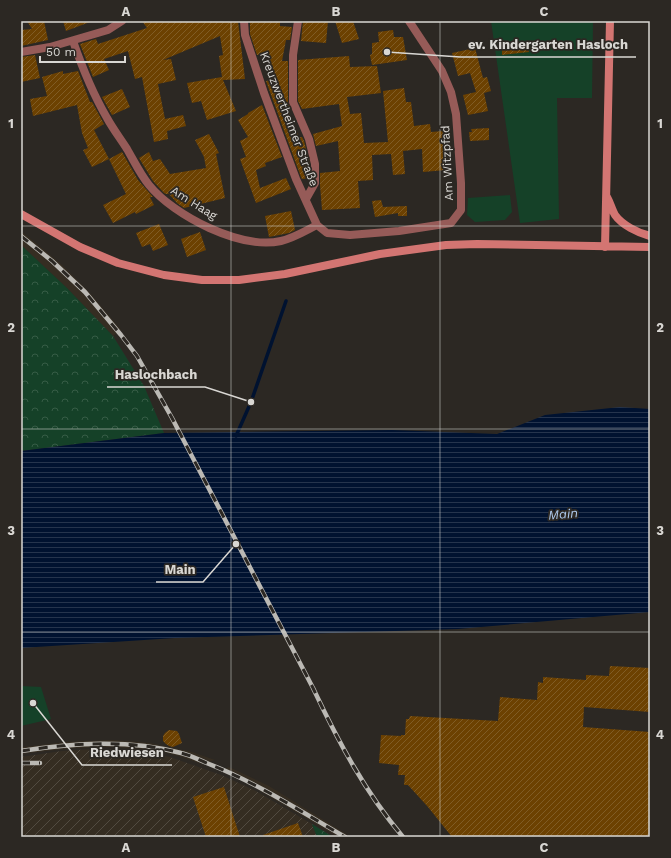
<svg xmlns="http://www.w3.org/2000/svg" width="671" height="858" font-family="'Work Sans',sans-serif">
	<defs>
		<pattern id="industrial-furrows" width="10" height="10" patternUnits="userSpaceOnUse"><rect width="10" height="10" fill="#352d22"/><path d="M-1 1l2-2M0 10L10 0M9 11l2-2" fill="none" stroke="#524b41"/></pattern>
		<pattern id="forest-crowns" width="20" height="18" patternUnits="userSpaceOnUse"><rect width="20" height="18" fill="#154128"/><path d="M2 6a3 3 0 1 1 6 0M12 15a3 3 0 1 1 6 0" fill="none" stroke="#365c46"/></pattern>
		<pattern id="water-rules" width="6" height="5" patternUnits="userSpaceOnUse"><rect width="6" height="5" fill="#001230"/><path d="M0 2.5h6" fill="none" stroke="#25344d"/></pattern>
		<pattern id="building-hatch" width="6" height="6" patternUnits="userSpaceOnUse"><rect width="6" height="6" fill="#6c4101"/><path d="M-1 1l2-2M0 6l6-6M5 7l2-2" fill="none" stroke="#805c25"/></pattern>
	</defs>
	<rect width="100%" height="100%" fill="#2c2823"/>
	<path fill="#352d22" d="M21,231L61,264L89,292L121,330L113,336L67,288L21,245Z
		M112,740L150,743L192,752L215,760L202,764L179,756L155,750L113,747L72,748L21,754V747H24L66,742Z
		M229,767L269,786L351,837H338L257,789L238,778L220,771Z"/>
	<path fill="url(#industrial-furrows)" d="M94,749L129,750L170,757L221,775L254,790L312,824L317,837H21V757L62,751Z"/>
	<path fill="url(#forest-crowns)" d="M21,245L67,288L113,336L144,386L164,433L21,451Z
		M312,824L333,837H317Z"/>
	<path fill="#154128" d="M491,21H593L592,98H557L559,219L520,223Z
		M510,195L512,212L505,220L475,222L467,215L468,198Z
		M21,686L41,687L51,719L21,726Z"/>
	<path fill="url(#water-rules)" d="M620,407L650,409V612L458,629L175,638L21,648V451L164,433L392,430L497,434L545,415Z"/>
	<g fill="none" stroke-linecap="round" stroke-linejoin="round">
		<path stroke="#001230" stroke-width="3.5" d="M236,436L251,402L286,301"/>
	</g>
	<path fill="url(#building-hatch)" d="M27,21H44L48,40L21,46V30L32,29Z
		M63,21H90V22L66,31Z
		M142,21H238L245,79L223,80L236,111L207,120L201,101L192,103L187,83L222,77L219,56L223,55L220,36L163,60L171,59L176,80L158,84L165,119L183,115L186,126L167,131L168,139L154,142L142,77L135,79L128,51L104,59L109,70L93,77L80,44L96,39L98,44L147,28Z
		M250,21H280V26L292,27L290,40H286L282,61H288V102L291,110H288L299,137H302L304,141L310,165V178L302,179L301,177L266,81L273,80L267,55H257L250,34Z
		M303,21H328L326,43L301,41Z
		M335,21H353L359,39L342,43Z
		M393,30L394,37H403L407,60L372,65L370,55L372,54V43L379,42L378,32Z
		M502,46H528L529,52L502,55Z
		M475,48L483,78L487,77L491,91L484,93L488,111L468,115L463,95L476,92L470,73L458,76L452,53Z
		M35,55L40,78L21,82V57Z
		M349,56L350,67L377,66L381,93L347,97L350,114L361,113L364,143L388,142L383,91L404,88L406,102H411L414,126L430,124L431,132L443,131L446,170L423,172L422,149L403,151L405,174L393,175L391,154L372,155L373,180L358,181L360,208L322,210L320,185V173L340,171L338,141L316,146L313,134L342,126L339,104L302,109L298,101V60Z
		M63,71V74L78,71L90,102H92L104,124L94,130L109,159L92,167L83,150L88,148L82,133L77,105L33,116L30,99L47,96L42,77Z
		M122,89L130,107L112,115L102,97Z
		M262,105L282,157L265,163L266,166L256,170L260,188L286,178L291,189L256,203L240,159L246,157L240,141L248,137L238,120L248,114V113Z
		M489,128V140L470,141L469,132H472L471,129Z
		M209,134L219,153L216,154L225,198L184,208L177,203L169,194H166L164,193L153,181L139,158L149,152L153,161L160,159L170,174L206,168L204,157L195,140Z
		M122,152L138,180L153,197H150L154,205L136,214L135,212L113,223L103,205L126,194L109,159Z
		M381,200L383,207L407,206V216H398V213L375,217L372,201Z
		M291,211L295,230L289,233L269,237L265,216Z
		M159,224L168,245L153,251L150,244L142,247L136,233Z
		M200,232L206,250L187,257L181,239Z
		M610,666L650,668V712L584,707L583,727L650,732V837H452L428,807L408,785H404L405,775H398L399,765L379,763L381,735L401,736V735H405L406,719H409L410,716L498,721L500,697L537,700L538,682L543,683V677L586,680V675L609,676Z
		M169,730L177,731L179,734L182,743L173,747L169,746L166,744L163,741V736L165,733Z
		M224,787L240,837H206L193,797Z
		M298,823L303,837H263V835Z"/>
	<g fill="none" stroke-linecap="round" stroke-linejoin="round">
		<path stroke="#965b58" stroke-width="8" d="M244,21L245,35L264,93L296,179L317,225L327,233L350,235L399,231L451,223L461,210V183L456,114L451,92L442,71L409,21
			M298,21L293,55V102L309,139L315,164V183L306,199
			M73,41C82,67 93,94 107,118C113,129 120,138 127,149C134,161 140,174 149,185C174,216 241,250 281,241C294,238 305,231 317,225
			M21,52L50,47L108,30L122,21"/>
		<path stroke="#d37572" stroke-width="8" d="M607,197C610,202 612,210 615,215C622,225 638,233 650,236
			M21,214L80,247L118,263L164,275L202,280H239L285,274L380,254L446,245L477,244L650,247
			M605,247L610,21"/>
		<g stroke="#bbb9b4" stroke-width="4.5">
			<path id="rail" d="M21,236L52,261L85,292L121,335L137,356L172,418L313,688C338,741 365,792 403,837
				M21,751C73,743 129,739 181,753C190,755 199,760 209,764C257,783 300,811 345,837
				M21,763H40"/>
		</g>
		<use href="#rail" stroke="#2c2823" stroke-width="3" stroke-dasharray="9" stroke-linecap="butt"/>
	</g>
	<path fill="none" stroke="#d9d7d3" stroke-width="1" stroke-opacity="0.55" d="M231,21V837M440,21V837M21,226H650M21,429H650M21,632H650"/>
	<g text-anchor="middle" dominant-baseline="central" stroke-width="3.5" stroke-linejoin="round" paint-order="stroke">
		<g font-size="12" fill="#d9d7d3" stroke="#2c2823">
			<text transform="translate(289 119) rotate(69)">Kreuzwertheimer Straße</text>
			<text transform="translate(447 163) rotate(-93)">Am Witzpfad</text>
			<text transform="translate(194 203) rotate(32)">Am Haag</text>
		</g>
		<g font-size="13" font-style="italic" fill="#afcaed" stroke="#2c2823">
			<text transform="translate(563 514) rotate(-5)">Main</text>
		</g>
	</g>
	<path fill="none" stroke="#d9d7d3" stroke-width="1.5" d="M387 52L460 57H636M251 402L205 387H107M236 544L203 582H156M33 703L82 765H172"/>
	<g fill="#d9d7d3" stroke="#2c2823" stroke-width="1.5">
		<circle cx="387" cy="52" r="4"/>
		<circle cx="251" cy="402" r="4"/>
		<circle cx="236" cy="544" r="4"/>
		<circle cx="33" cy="703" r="4"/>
	</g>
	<g font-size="13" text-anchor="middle" font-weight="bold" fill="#d9d7d3" stroke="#2c2823" stroke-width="3.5" stroke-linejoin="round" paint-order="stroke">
		<text x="548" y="49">ev. Kindergarten Hasloch</text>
		<text x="156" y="379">Haslochbach</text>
		<text x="180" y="574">Main</text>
		<text x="127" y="757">Riedwiesen</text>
	</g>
	<rect width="671" height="858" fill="none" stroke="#2c2823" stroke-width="44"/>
	<path d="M40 56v6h85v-6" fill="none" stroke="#d9d7d3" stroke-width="2"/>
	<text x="46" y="56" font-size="12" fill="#d9d7d3" stroke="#2c2823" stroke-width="3" paint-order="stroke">50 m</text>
	<rect x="22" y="22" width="627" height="814" fill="none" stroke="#d9d7d3" stroke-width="1.5"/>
	<g font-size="13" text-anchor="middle" font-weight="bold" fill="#d9d7d3">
		<text x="126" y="16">A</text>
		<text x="336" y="16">B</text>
		<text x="544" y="16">C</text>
		<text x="11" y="128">1</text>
		<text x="660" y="128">1</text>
		<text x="11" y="332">2</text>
		<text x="660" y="332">2</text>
		<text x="11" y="535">3</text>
		<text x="660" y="535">3</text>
		<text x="11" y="739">4</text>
		<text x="660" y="739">4</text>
		<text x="126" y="852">A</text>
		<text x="336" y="852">B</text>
		<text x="544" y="852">C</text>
	</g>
</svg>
